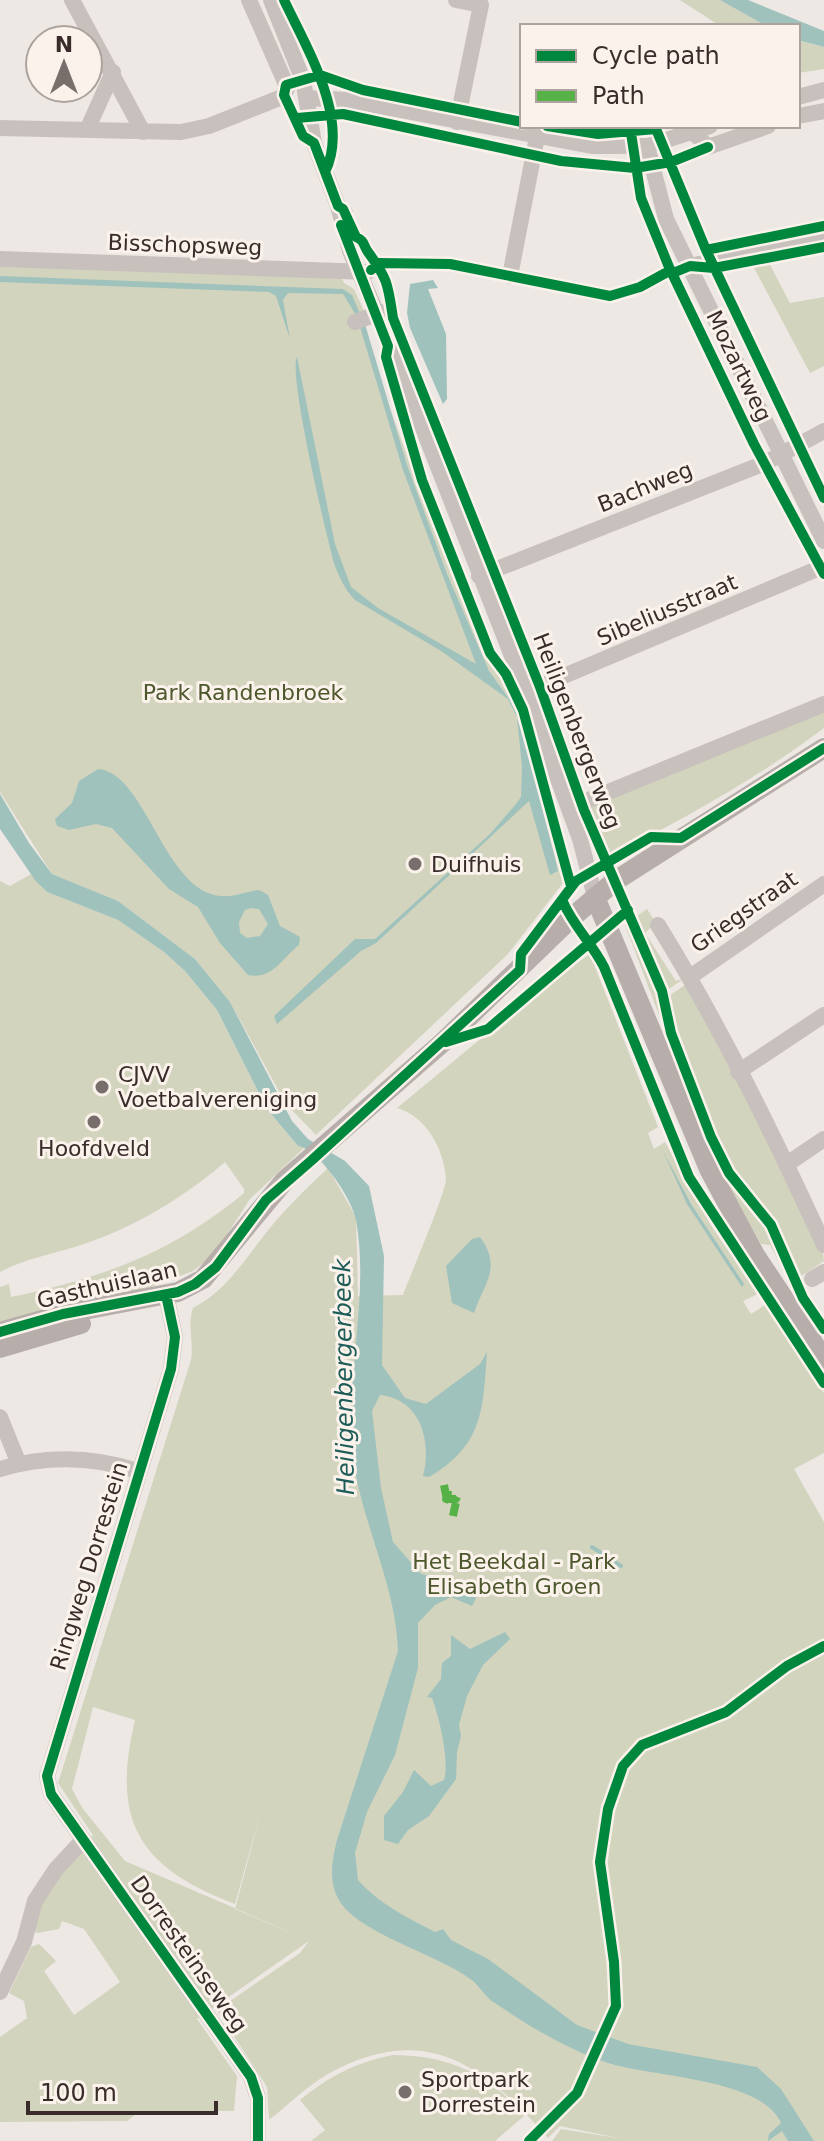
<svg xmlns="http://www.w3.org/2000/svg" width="824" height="2141" font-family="'DejaVu Sans',sans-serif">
	<rect width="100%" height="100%" fill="#eee8e4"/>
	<path fill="#d2d4be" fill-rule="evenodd" d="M680,0H720L766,26H720Z
		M798,40L824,47V69L798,73Z
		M768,261L790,303L824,297V366L810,373L752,264Z
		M0,267L340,274L344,283L354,289L364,311L360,314L347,290L413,472L516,712L566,879L508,954L316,1135L286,1104L230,1002L195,959L118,901L52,874L0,792Z
		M824,708V728C757,779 684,818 611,857L587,804Z
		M31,874L47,892L118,920L164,952L185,971L217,1010L267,1109L298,1146L305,1147L250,1199L214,1255L193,1271L146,1289L0,1327V1287L9,1284L11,1297C102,1278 172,1253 244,1193V1189L225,1162C185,1197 131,1229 81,1245C54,1254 26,1258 0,1272V881L10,886Z
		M647,909L656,923L645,933L676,981L685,978L666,991L633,919Z
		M630,922L658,990L667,1030L716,1153L733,1182L768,1225L793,1281L790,1283L770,1245L761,1244L715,1163L625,925Z
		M602,948L671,1119L667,1123L599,951Z
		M590,954L658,1127L648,1133L654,1149L665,1142L712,1227L758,1294L743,1301L751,1314L765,1305L824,1393V1453L794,1469L824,1522V2141H552L561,2129L618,2138L560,2126L548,2138C484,2065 425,2020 328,2074C307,2086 288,2105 269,2120L267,2087L217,2010L300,1953L309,1941L197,2019L237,2076L234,2111H140L127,2121L0,2122V2037L27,2018L24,2001L9,1993L31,1947L39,1944L56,1961L44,1971L74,2015L120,1982L84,1929L62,1921L59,1929L37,1933L31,1928L38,1902L93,1835L58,1783L191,1360C194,1343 187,1324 193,1308C223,1292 238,1269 259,1242C279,1215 303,1191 328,1168L356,1217L358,1296L403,1295C410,1276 446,1192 446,1179C444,1149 426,1116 397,1108L553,979ZM93,1707L135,1720C111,1821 138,1867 235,1904L262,1808L235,1909L311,1941L125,1861L83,1809L72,1789Z
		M689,982L823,1253L824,1261L797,1279L770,1218L741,1185L720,1150L673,1030L666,998Z
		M393,2055C446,2055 490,2073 524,2116L495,2141H311L325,2130L300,2100C328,2077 356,2062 393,2055Z"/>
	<path fill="#9fc2bd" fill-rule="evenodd" d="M720,0H748L824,31V47L798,40V26H766Z
		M0,276L343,289L352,295L360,314L356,315L343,294L288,293L283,300L290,339L276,296L269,292L0,282Z
		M433,280L438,288L428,289L446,334L447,399L443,404L410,328L407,313L410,284Z
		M365,324L407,465L447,574L489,671L518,711L558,871L550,875L529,801L376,943L361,951L277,1024L274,1016L355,939H375L490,834L516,804L521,797L522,767L517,717L508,699L441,651L355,600C345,590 339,577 334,563C326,534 288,374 297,357L335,544L351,587L378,608L476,664L403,470L360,327Z
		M98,769C143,772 162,878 211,894C229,900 242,892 259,890L268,895L280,926L300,937L299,945C282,958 273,980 248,975L220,943L198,907L169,889L112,828L96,824L69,830L57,826L55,819L72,803L79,781ZM251,908L259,909L268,924L260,936L247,938L240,933L239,922L245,910Z
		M0,794L29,843L52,874L118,901L195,959L230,1002L292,1121L308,1139L345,1161L369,1186L384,1256L382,1365L405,1398L426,1404L480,1364L487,1352C483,1408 484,1445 429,1477L423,1476C432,1442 421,1399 380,1395L372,1411L381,1488L393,1542L421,1574L439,1578L477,1596L472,1606L451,1597L435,1605L418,1623V1668L395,1755L367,1812L355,1853L358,1880C379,1904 408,1918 435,1932L443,1929L451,1940L488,1959L577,2025L628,2044L757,2067L781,2089L814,2141H788L782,2131L768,2141L769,2134L781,2123C762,2078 651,2077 608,2063C568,2050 529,2026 495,2003C486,1998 481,1988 473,1981C441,1955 358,1934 339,1900C328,1881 332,1860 337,1840L398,1651C396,1579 355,1512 351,1438C348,1366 369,1292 356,1220C353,1200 319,1149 298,1146L267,1109L217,1010L185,971L164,952L118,920L47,892L35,880L0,829Z
		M663,1151L691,1204L744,1284L742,1287L687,1204Z
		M480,1237C503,1268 483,1285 474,1313L452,1303L446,1266L472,1239Z
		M505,1632L510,1639L483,1665L467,1696L459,1725L461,1736L457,1752L456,1779L429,1816L408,1830L398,1844L384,1840V1816L403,1792L414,1770L431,1786L444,1780C450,1762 439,1716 432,1698L427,1697L441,1679L442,1663L451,1656V1635L470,1649Z"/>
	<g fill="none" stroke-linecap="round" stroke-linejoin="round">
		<path stroke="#9fc2bd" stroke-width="4" d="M592,1547L621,1566"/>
		<path stroke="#c8c0bc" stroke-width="16" d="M72,0L143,132
			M271,0L303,80L314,143L338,206L345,213
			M456,0L481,5L457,122
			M798,97L824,90
			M307,98L347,100L592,146H647L710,126
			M798,116L824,111
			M0,128L181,132L209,126L282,97L287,89L285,82L249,0
			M87,130L113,72
			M693,132L708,147L768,126
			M647,146L666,219L824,541
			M338,206L350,251L392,349L526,692L580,839L595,897
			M0,259L368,272
			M690,266L824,236
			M510,276L537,137
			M355,322L382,312
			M479,576L765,463L824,431
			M526,692L824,566
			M569,808L824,704
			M658,925C721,1027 774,1136 824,1245
			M690,977L824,884
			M738,1072L824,1015
			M787,1164L824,1139
			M812,1279L824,1272
			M166,1295L175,1337L171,1369L47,1776L51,1794L251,2077L258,2098V2141
			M0,1417L19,1464
			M0,1469C47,1455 92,1456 138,1471
			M0,1992L24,1942L35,1901L56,1869L83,1840"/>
		<path stroke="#b7aeab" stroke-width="20" d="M595,897L709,1169L755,1255L824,1359
			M0,1332L63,1314L178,1292L203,1279L285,1180L442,1043L570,919L615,881L824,748
			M0,1348L81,1324"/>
		<path stroke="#56b246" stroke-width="8" stroke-dasharray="16 8" stroke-linecap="butt" d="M444,1485L446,1495H458L456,1499H446L456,1502L453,1516"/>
		<g stroke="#fbf2eb" stroke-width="15">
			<path id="cycleway" d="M284,0C306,47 351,120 325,172
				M320,75L286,85L284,95L303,136L314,143L338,206L343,209L356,237C365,241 363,245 368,252C388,279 388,285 393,318L540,687L584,810L662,991L671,1033L711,1137L729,1173L771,1225L803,1298L824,1329
				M320,75L363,90L522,122
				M297,118L343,114L561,161L635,168L671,162L708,147
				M547,126L598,134L656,129L706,250L824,498
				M631,133L641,198L669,267L754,444L824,574
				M341,225L388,346L386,357L422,480L490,653L506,674L523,710L571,886
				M706,250L824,226
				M371,270L379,263L450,264L610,296L640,287L671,270
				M673,273L690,266L714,268L824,247
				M563,902C574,927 592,943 604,967L689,1177L824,1383
				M446,1042L488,1029L628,910
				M166,1295L175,1337L171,1369L47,1776L51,1794L251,2077L258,2098V2141
				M0,1332L63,1314L178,1292L195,1284L216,1267L266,1200L312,1160L520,970L521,954L576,881L651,837L681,838L824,748
				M529,2141L577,2093L616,2006L614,1962L600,1862L608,1809L623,1766L642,1745L726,1712L787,1666L824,1646"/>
		</g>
		<use href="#cycleway" stroke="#00873e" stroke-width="10"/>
	</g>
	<g fill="#786e6b" stroke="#fbf2eb" stroke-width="3">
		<circle cx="415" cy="864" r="8"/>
		<circle cx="102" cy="1087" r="8"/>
		<circle cx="94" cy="1122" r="8"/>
		<circle cx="405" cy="2092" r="8"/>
	</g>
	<g text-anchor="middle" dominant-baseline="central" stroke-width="6" stroke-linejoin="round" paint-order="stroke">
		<g font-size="22" fill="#392c2a" stroke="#fbf2eb">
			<text transform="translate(185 245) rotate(2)">Bisschopsweg</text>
			<text transform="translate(739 366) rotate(64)">Mozartweg</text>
			<text transform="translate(645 487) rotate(-22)">Bachweg</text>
			<text transform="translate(667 610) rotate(-23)">Sibeliusstraat</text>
			<text transform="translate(577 731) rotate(69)">Heiligenbergerweg</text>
			<text transform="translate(744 912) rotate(-35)">Griegstraat</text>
			<text transform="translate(107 1285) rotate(-13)">Gasthuislaan</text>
			<text transform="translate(89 1566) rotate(-73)">Ringweg Dorrestein</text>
			<text transform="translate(189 1954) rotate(55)">Dorresteinseweg</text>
		</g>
		<g font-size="22" fill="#4e582d" stroke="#fbf2eb">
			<text x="243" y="692">Park Randenbroek</text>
			<text x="514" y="1561">Het Beekdal - Park<tspan x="514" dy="25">Elisabeth Groen</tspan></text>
		</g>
		<g font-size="22" fill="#392c2a" stroke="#fbf2eb" text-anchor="start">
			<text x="431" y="864">Duifhuis</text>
			<text x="118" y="1074">CJVV<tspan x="118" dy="25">Voetbalvereniging</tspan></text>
			<text x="94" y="1148" text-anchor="middle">Hoofdveld</text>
			<text x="421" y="2079">Sportpark<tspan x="421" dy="25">Dorrestein</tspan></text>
		</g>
		<g font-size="24" font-style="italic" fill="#1e5c58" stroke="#fbf2eb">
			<text transform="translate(344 1377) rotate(-91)">Heiligenbergerbeek</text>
		</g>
	</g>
	<rect x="520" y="24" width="280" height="104" fill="#fbf2eb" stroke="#ada39e" stroke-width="2"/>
	<rect x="536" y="50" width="40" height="12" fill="#00873e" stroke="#ada39e" stroke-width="2"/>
	<text x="592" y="64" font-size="24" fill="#392c2a">Cycle path</text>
	<rect x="536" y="90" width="40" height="12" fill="#56b246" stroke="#ada39e" stroke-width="2"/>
	<text x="592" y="104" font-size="24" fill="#392c2a">Path</text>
	<g transform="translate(64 64)"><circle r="38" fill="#fbf2eb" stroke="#ada39e" stroke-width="2"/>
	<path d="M0-6L14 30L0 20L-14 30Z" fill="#786e6b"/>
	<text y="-12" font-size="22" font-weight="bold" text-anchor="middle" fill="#392c2a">N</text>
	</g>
	<path d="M28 2101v12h188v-12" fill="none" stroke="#392c2a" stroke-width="4"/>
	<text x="40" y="2101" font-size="24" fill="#392c2a" stroke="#fbf2eb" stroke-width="6" paint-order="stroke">100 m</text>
</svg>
